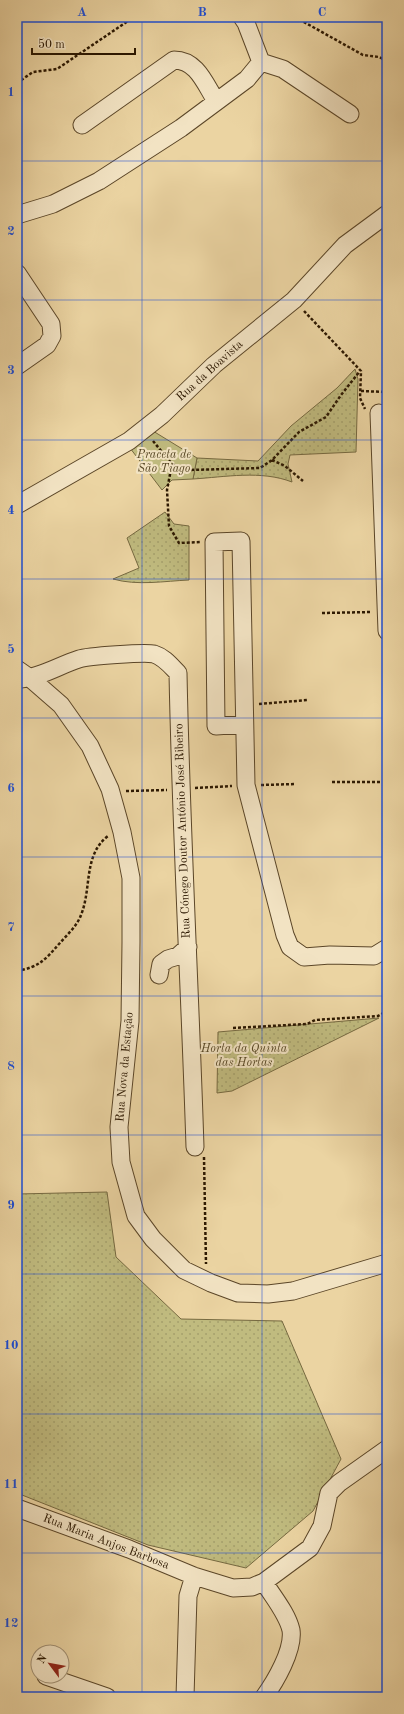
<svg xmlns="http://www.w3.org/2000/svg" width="404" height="1714" font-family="'Old Standard TT',serif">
	<defs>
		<pattern id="grass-dots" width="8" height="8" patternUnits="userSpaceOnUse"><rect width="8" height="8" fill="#c0bb7f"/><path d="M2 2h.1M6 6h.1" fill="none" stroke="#a5a06c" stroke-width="1.8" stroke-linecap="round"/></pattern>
	</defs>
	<rect width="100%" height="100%" fill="#ebd4a2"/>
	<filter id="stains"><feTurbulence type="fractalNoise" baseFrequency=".005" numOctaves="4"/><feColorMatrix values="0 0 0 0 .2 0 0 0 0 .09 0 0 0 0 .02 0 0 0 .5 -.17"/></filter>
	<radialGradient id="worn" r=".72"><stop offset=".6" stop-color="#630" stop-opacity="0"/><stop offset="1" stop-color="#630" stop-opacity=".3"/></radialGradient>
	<path fill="url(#grass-dots)" stroke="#766940" d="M355,369L358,379L356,452L290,455L288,464L292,482C261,470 225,477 193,479L197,458L258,461L291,426L337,388Z
		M165,512L174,524L189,526V580C165,581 137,586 113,579L139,568L127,538Z
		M379,1018L232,1091L217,1093L218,1032Z
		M107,1192L116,1257L181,1319L282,1321L341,1459L313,1511L246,1568L148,1545L17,1493V1194Z"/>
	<path fill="#c0bb7f" stroke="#766940" d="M153,431L197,458L193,479L172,480L162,490L130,448Z"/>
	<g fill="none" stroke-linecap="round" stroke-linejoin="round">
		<g stroke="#5b4628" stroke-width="19">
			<path id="minor" d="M261,62L283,69L350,114
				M82,125L174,60C197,60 205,84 216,101
				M17,215L53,204L99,181L181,128L247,79L261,62L246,23L242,17
				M17,273L51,324L52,336L47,345L17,366
				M379,413L387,631
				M17,505L129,441L162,415L214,365L294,300L345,245L387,214
				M17,669L30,678L61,705L90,746L110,789L122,832L131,878V942L130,1021L119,1127L121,1162L136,1216L153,1239L184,1270L211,1283L238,1293L268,1294L293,1291L387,1263
				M21,679C41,677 60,665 79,659C88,656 145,652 154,654C164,657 171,666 178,673C181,831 190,989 195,1147
				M244,724L216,726L214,542L241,541L246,785L285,935L290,947L304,957L330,955L374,956L387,948
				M159,975L161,964L168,959L178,956L188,947
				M17,1508L129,1549L194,1576L233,1588L252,1587L264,1582L310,1548L322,1526L329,1493L339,1483L387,1449
				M46,1676L107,1697
				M185,1697L188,1596L194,1576
				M264,1697C275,1682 294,1650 291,1630C287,1613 273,1597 264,1582"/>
		</g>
		<path stroke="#2b1700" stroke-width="2.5" stroke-dasharray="3 2" stroke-linecap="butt" d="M295,17L363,55L379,57L387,61
			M260,21L284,17
			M17,83L33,72L57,69L128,21L130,17
			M304,311L361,371L360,398L365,409
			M361,391L387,392
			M153,441L172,464L189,470L260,468L272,460L299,432L326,417L341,395L360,371
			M272,460L285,466L303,481
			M172,464L167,490L169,526L179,543L201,542
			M322,613L372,612
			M259,704L308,700
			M332,782H380
			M261,785L296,784
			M195,788L232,786
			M126,791L167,790
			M17,971C39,967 45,960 59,944C67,935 77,926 81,915C92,888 83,855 108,836
			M233,1028L307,1024L315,1020L378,1016L387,1011
			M204,1157L206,1264"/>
		<use href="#minor" stroke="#f2e3c3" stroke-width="17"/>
	</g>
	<path fill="none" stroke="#1d4ed8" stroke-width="1" stroke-opacity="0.55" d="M142,17V1697M262,17V1697M17,161H387M17,300H387M17,440H387M17,579H387M17,718H387M17,857H387M17,996H387M17,1135H387M17,1274H387M17,1414H387M17,1553H387"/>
	<g text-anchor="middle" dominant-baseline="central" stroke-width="4" stroke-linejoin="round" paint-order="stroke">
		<g font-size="12" fill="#2b1700" stroke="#f2e3c3">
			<text transform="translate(210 371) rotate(-42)">Rua da Boavista</text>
			<text transform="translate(183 831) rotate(-92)">Rua Cónego Doutor António José Ribeiro</text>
			<text transform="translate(125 1067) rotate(-85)">Rua Nova da Estação</text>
			<text transform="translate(106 1542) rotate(21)">Rua Maria Anjos Barbosa</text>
		</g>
		<g font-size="12" font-style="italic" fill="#584826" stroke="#f2e3c3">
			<text x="164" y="455">Praceta de<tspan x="164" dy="14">São Tiago</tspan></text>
			<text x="244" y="1049">Horta da Quinta<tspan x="244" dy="14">das Hortas</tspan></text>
		</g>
	</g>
	<rect width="404" height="1714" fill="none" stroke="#ebd4a2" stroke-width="44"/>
	<g transform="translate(50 1664) rotate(302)"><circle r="19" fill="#f2e3c3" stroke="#a29175"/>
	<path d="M0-3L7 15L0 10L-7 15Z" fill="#8f2418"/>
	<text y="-6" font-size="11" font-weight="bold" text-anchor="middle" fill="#2b1700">N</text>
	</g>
	<path d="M32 48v6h103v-6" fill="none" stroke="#2b1700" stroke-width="2"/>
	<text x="38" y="48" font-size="12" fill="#2b1700" stroke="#f2e3c3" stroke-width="3" paint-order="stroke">50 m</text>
	<rect x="22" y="22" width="360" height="1670" fill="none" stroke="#1d4ed8" stroke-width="1.5"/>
	<g font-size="13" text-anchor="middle" font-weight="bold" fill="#1d4ed8">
		<text x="82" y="16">A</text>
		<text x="202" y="16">B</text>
		<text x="322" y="16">C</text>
		<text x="11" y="96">1</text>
		<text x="11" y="235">2</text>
		<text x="11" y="374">3</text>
		<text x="11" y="514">4</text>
		<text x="11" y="653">5</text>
		<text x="11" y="792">6</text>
		<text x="11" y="931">7</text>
		<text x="11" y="1070">8</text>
		<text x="11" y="1209">9</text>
		<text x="11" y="1349">10</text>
		<text x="11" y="1488">11</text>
		<text x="11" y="1627">12</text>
	</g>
	<rect width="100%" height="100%" filter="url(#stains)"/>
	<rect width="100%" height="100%" fill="url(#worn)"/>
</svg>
